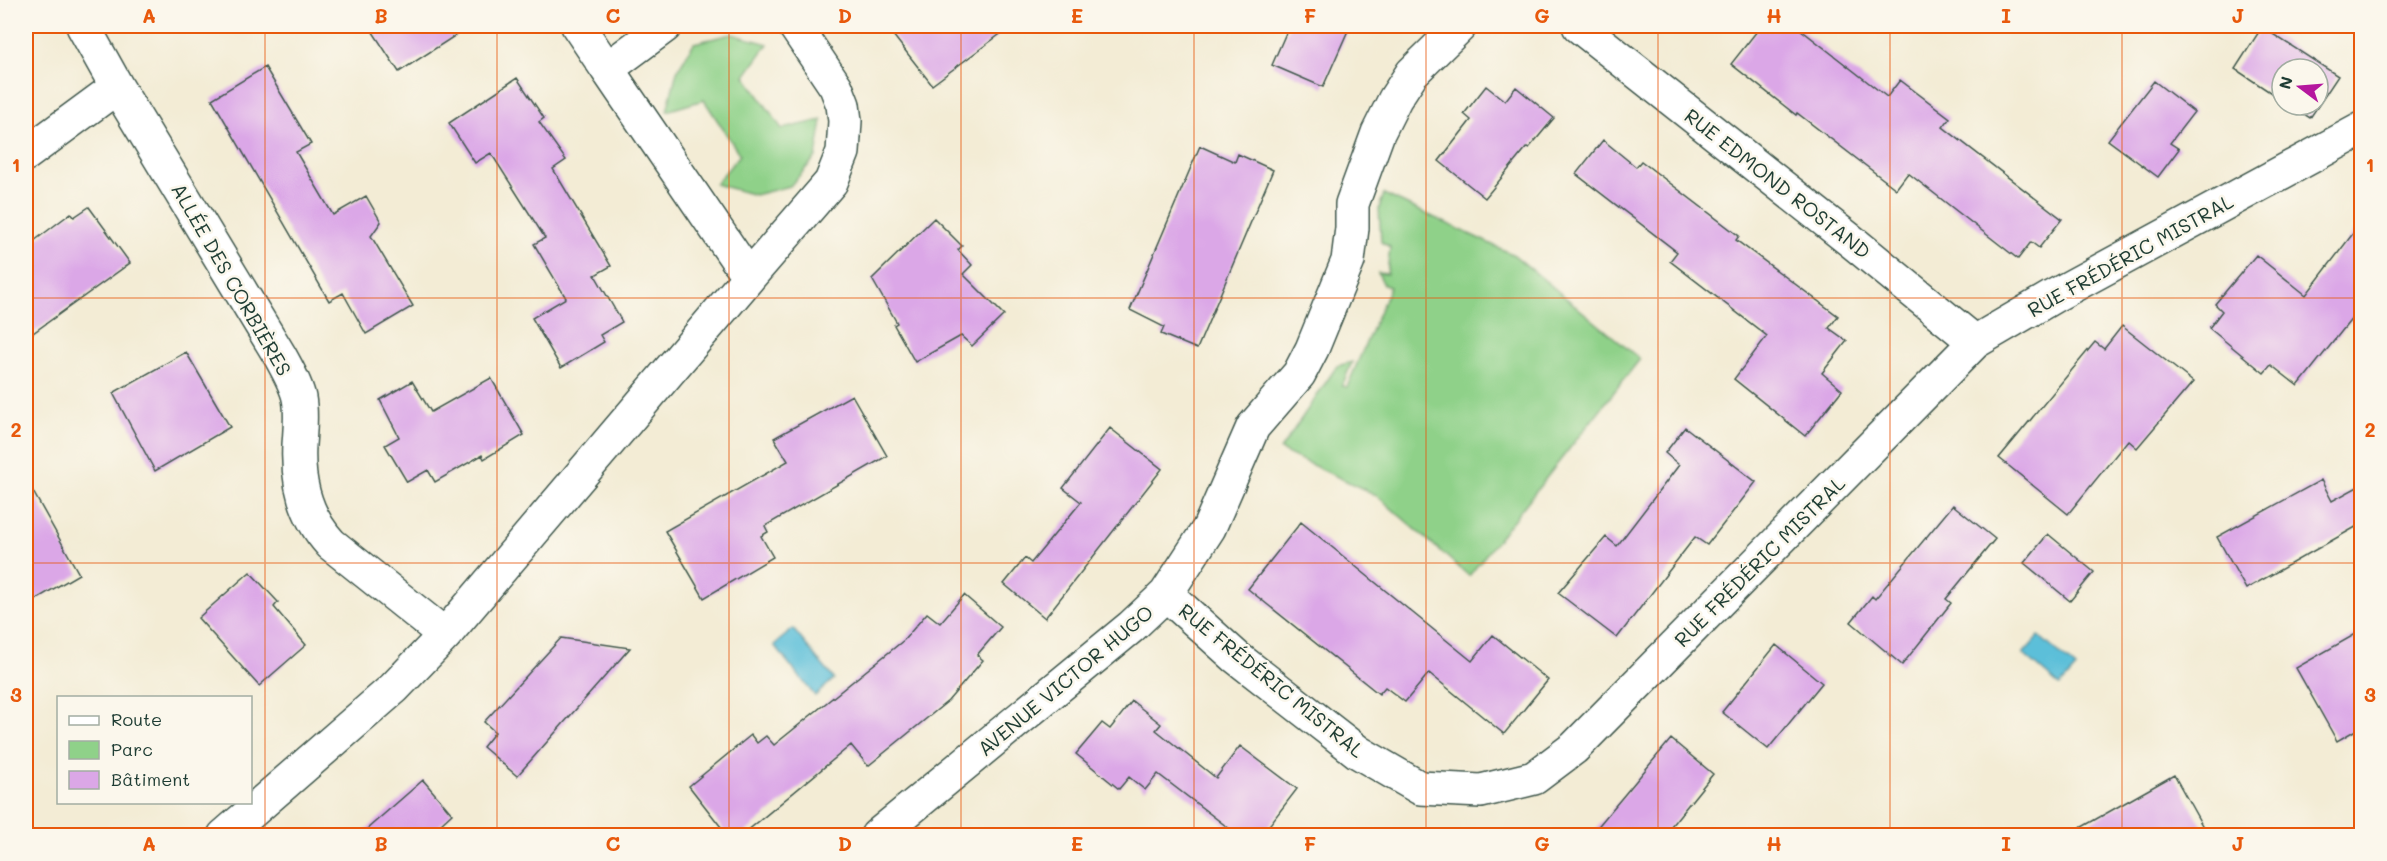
<svg xmlns="http://www.w3.org/2000/svg" width="2387" height="861" font-family="Mali,sans-serif">
	<rect width="100%" height="100%" fill="#fbf7ec"/>
	<filter id="ink" filterUnits="userSpaceOnUse"><feTurbulence type="fractalNoise" baseFrequency=".0167" numOctaves="2"/><feDisplacementMap in="SourceGraphic" scale="12" xChannelSelector="R" yChannelSelector="G"/><feConvolveMatrix kernelMatrix="1 2 1 2 8 2 1 2 1" color-interpolation-filters="sRGB"/></filter>
	<filter id="wash" filterUnits="userSpaceOnUse"><feTurbulence type="fractalNoise" baseFrequency=".008" numOctaves="4" result="noise"/><feDisplacementMap in="SourceGraphic" scale="24" xChannelSelector="R" yChannelSelector="G"/><feGaussianBlur stdDeviation="1.35" result="paint"/><feColorMatrix in="noise" values="0 0 0 0 0 0 0 0 0 0 0 0 0 0 0 0 0 1.4 0 .05"/><feComposite in="paint" operator="in"/></filter>
	<g filter="url(#wash)">
		<rect width="100%" height="100%" fill="#f3ecd5"/>
		<path fill="#8fd189" stroke="#57875e" stroke-width="1.5" d="M732,34L768,44L745,76L782,129L822,120L816,157L790,186L755,195L715,184L740,155L704,100L667,111L677,71L694,43Z
			M1384,194L1514,255L1640,359L1469,576L1376,495L1280,450L1337,366L1352,362L1342,386L1347,387L1390,287L1384,285L1378,273L1387,274L1390,247L1381,242L1379,208Z"/>
		<path fill="#5bbfd9" stroke="#3d7e86" stroke-width="1.5" d="M793,629L834,679L815,696L774,645Z
			M2039,636L2076,668L2060,686L2023,654Z"/>
		<g id="blocks">
			<path fill="#dba7e7" d="M369,26H470L399,72Z
				M886,26H1011L932,85Z
				M1289,26H1350L1323,87L1272,65Z
				M1761,26H1796L1887,97L1900,80L1950,118L1943,127L2062,219L2039,248L2031,242L2018,259L1908,173L1896,189L1797,113L1796,115L1731,64Z
				M2262,27L2338,76L2310,118L2290,105H2318V69H2282V100L2235,69Z
				M265,67L311,144L296,152L333,215L366,196L381,222L371,236L413,306L366,334L343,293L329,301L212,99Z
				M517,78L544,118L539,122L566,160L553,169L611,266L595,275L622,322L600,335L604,342L561,368L532,318L566,298L534,244L545,238L491,153L475,163L449,123Z
				M2154,81L2194,112L2170,143L2179,149L2158,177L2108,140Z
				M1486,86L1505,101L1516,87L1554,118L1529,148L1527,147L1485,198L1439,161L1471,120L1464,114Z
				M1603,140L1636,167L1641,161L1739,236L1736,240L1838,316L1829,328L1847,341L1822,373L1842,390L1805,436L1734,379L1767,336L1670,261L1677,252L1576,174Z
				M1200,146L1235,162L1238,154L1273,170L1197,349L1161,334L1164,327L1130,310Z
				M89,207L130,263L26,338V247L71,213L74,217Z
				M934,218L962,246L958,250L972,265L963,274L1004,315L972,346L961,336L915,362L894,325L897,323L872,279Z
				M2361,223V307L2298,386L2271,365L2264,373L2209,328L2222,311L2215,304L2256,255L2306,295Z
				M2122,326L2193,382L2137,448L2128,440L2068,514L1999,458L2095,342L2104,349Z
				M186,352L230,427L155,471L113,393Z
				M491,378L524,435L484,459L482,455L435,482L428,470L407,482L385,445L399,437L380,400L412,381L431,412Z
				M852,395L887,456L765,526L768,532L761,536L773,557L704,598L665,531L788,461L774,438Z
				M1685,427L1756,482L1707,545L1695,537L1617,638L1558,593L1606,537L1617,546L1679,465L1665,453Z
				M1110,428L1162,469L1045,618L1004,584L1025,558L1031,563L1081,502L1063,488Z
				M26,479L79,574L26,605Z
				M2321,480L2332,501L2361,485V524L2246,589L2217,537Z
				M1953,505L1995,539L1946,599L1951,603L1902,665L1851,622L1872,596L1875,599Z
				M1301,522L1472,661L1493,635L1548,680L1504,734L1429,673L1405,702L1385,687L1379,694L1248,589Z
				M2048,534L2094,572L2070,601L2024,563Z
				M250,572L278,602L274,607L306,645L259,686L198,618Z
				M964,595L1001,627L977,655L983,660L948,701L868,766L851,745L741,836H728L689,786L751,735L757,743L766,736L774,745L904,640L927,613L940,623Z
				M2361,631V727L2337,741L2296,668Z
				M561,638L630,648L517,776L483,747L495,732L484,722Z
				M1776,645L1822,683L1768,749L1722,712Z
				M1132,701L1161,724L1156,730L1216,778L1240,746L1297,789L1261,836H1239L1158,774L1145,790L1129,777L1119,789L1076,754L1102,723L1110,729Z
				M1671,739L1713,774L1663,836H1590Z
				M2174,775L2208,836H2066L2144,792Z
				M423,780L452,814L428,836H359Z"/>
		</g>
	</g>
	<g filter="url(#ink)">
		<use href="#blocks" fill-opacity="0" stroke="#3f574c" stroke-width="1.5"/>
		<g fill="none" stroke-linecap="round" stroke-linejoin="round">
			<g stroke="#3f574c" stroke-width="36">
				<path id="street" d="M83,26L117,87L280,356C287,369 296,384 299,398C302,414 300,430 299,445C297,482 306,517 331,544L445,635L749,277L607,69L665,26
					M578,26L607,69
					M1579,26L1855,244L1975,342
					M26,154L117,87
					M749,277L831,182L843,152L845,121L843,105L836,87L795,26
					M1166,594L1236,657L1358,752L1420,788L1481,791L1534,778L1574,748L1975,342L2052,297L2362,129
					M224,836L394,688L445,635
					M877,836L1131,627L1166,594L1209,528L1253,427L1299,374L1312,349L1348,261L1352,228V204L1378,133L1395,99L1412,73L1460,26"/>
			</g>
			<use href="#street" stroke="#fff" stroke-width="33"/>
		</g>
	</g>
	<path fill="none" stroke="#e8590c" stroke-width="1.5" stroke-opacity="0.55" d="M265,26V836M497,26V836M729,26V836M961,26V836M1194,26V836M1426,26V836M1658,26V836M1890,26V836M2122,26V836M26,298H2362M26,563H2362"/>
	<g text-anchor="middle" dominant-baseline="central" stroke-width="5" stroke-linejoin="round" paint-order="stroke">
		<g font-size="20" fill="#1f3d34" stroke="#fbf7ec">
			<text transform="translate(1778 183) rotate(38)">RUE EDMOND ROSTAND</text>
			<text transform="translate(2130 255) rotate(-29)">RUE FRÉDÉRIC MISTRAL</text>
			<text transform="translate(232 279) rotate(60)">ALLÉE DES CORBIÈRES</text>
			<text transform="translate(1759 561) rotate(-45)">RUE FRÉDÉRIC MISTRAL</text>
			<text transform="translate(1065 680) rotate(-40)">AVENUE VICTOR HUGO</text>
			<text transform="translate(1272 680) rotate(39)">RUE FRÉDÉRIC MISTRAL</text>
		</g>
	</g>
	<rect width="2387" height="861" fill="none" stroke="#fbf7ec" stroke-width="66"/>
	<rect x="57" y="696" width="195" height="108" fill="#fbf7ec" stroke="#a3ada2" stroke-width="1.5"/>
	<rect x="69" y="716" width="30" height="9" fill="#ffffff" stroke="#a3ada2" stroke-width="1.5"/>
	<text x="111" y="726" font-size="18" fill="#1f3d34">Route</text>
	<rect x="69" y="741" width="30" height="18" fill="#8fd189" stroke="#a3ada2" stroke-width="1.5"/>
	<text x="111" y="756" font-size="18" fill="#1f3d34">Parc</text>
	<rect x="69" y="771" width="30" height="18" fill="#dba7e7" stroke="#a3ada2" stroke-width="1.5"/>
	<text x="111" y="786" font-size="18" fill="#1f3d34">Bâtiment</text>
	<g transform="translate(2300 87) rotate(286)"><circle r="28" fill="#fbf7ec" stroke="#a3ada2" stroke-width="1.5"/>
	<path d="M0-4.5L10 22L0 15L-10 22Z" fill="#b5179e"/>
	<text y="-9" font-size="16" font-weight="bold" text-anchor="middle" fill="#1f3d34">N</text>
	</g>
	<rect x="33" y="33" width="2321" height="795" fill="none" stroke="#e8590c" stroke-width="2"/>
	<g font-size="20" text-anchor="middle" font-weight="bold" fill="#e8590c">
		<text x="149" y="23">A</text>
		<text x="381" y="23">B</text>
		<text x="613" y="23">C</text>
		<text x="845" y="23">D</text>
		<text x="1077" y="23">E</text>
		<text x="1310" y="23">F</text>
		<text x="1542" y="23">G</text>
		<text x="1774" y="23">H</text>
		<text x="2006" y="23">I</text>
		<text x="2238" y="23">J</text>
		<text x="16" y="172">1</text>
		<text x="2370" y="172">1</text>
		<text x="16" y="437">2</text>
		<text x="2370" y="437">2</text>
		<text x="16" y="702">3</text>
		<text x="2370" y="702">3</text>
		<text x="149" y="851">A</text>
		<text x="381" y="851">B</text>
		<text x="613" y="851">C</text>
		<text x="845" y="851">D</text>
		<text x="1077" y="851">E</text>
		<text x="1310" y="851">F</text>
		<text x="1542" y="851">G</text>
		<text x="1774" y="851">H</text>
		<text x="2006" y="851">I</text>
		<text x="2238" y="851">J</text>
	</g>
</svg>
